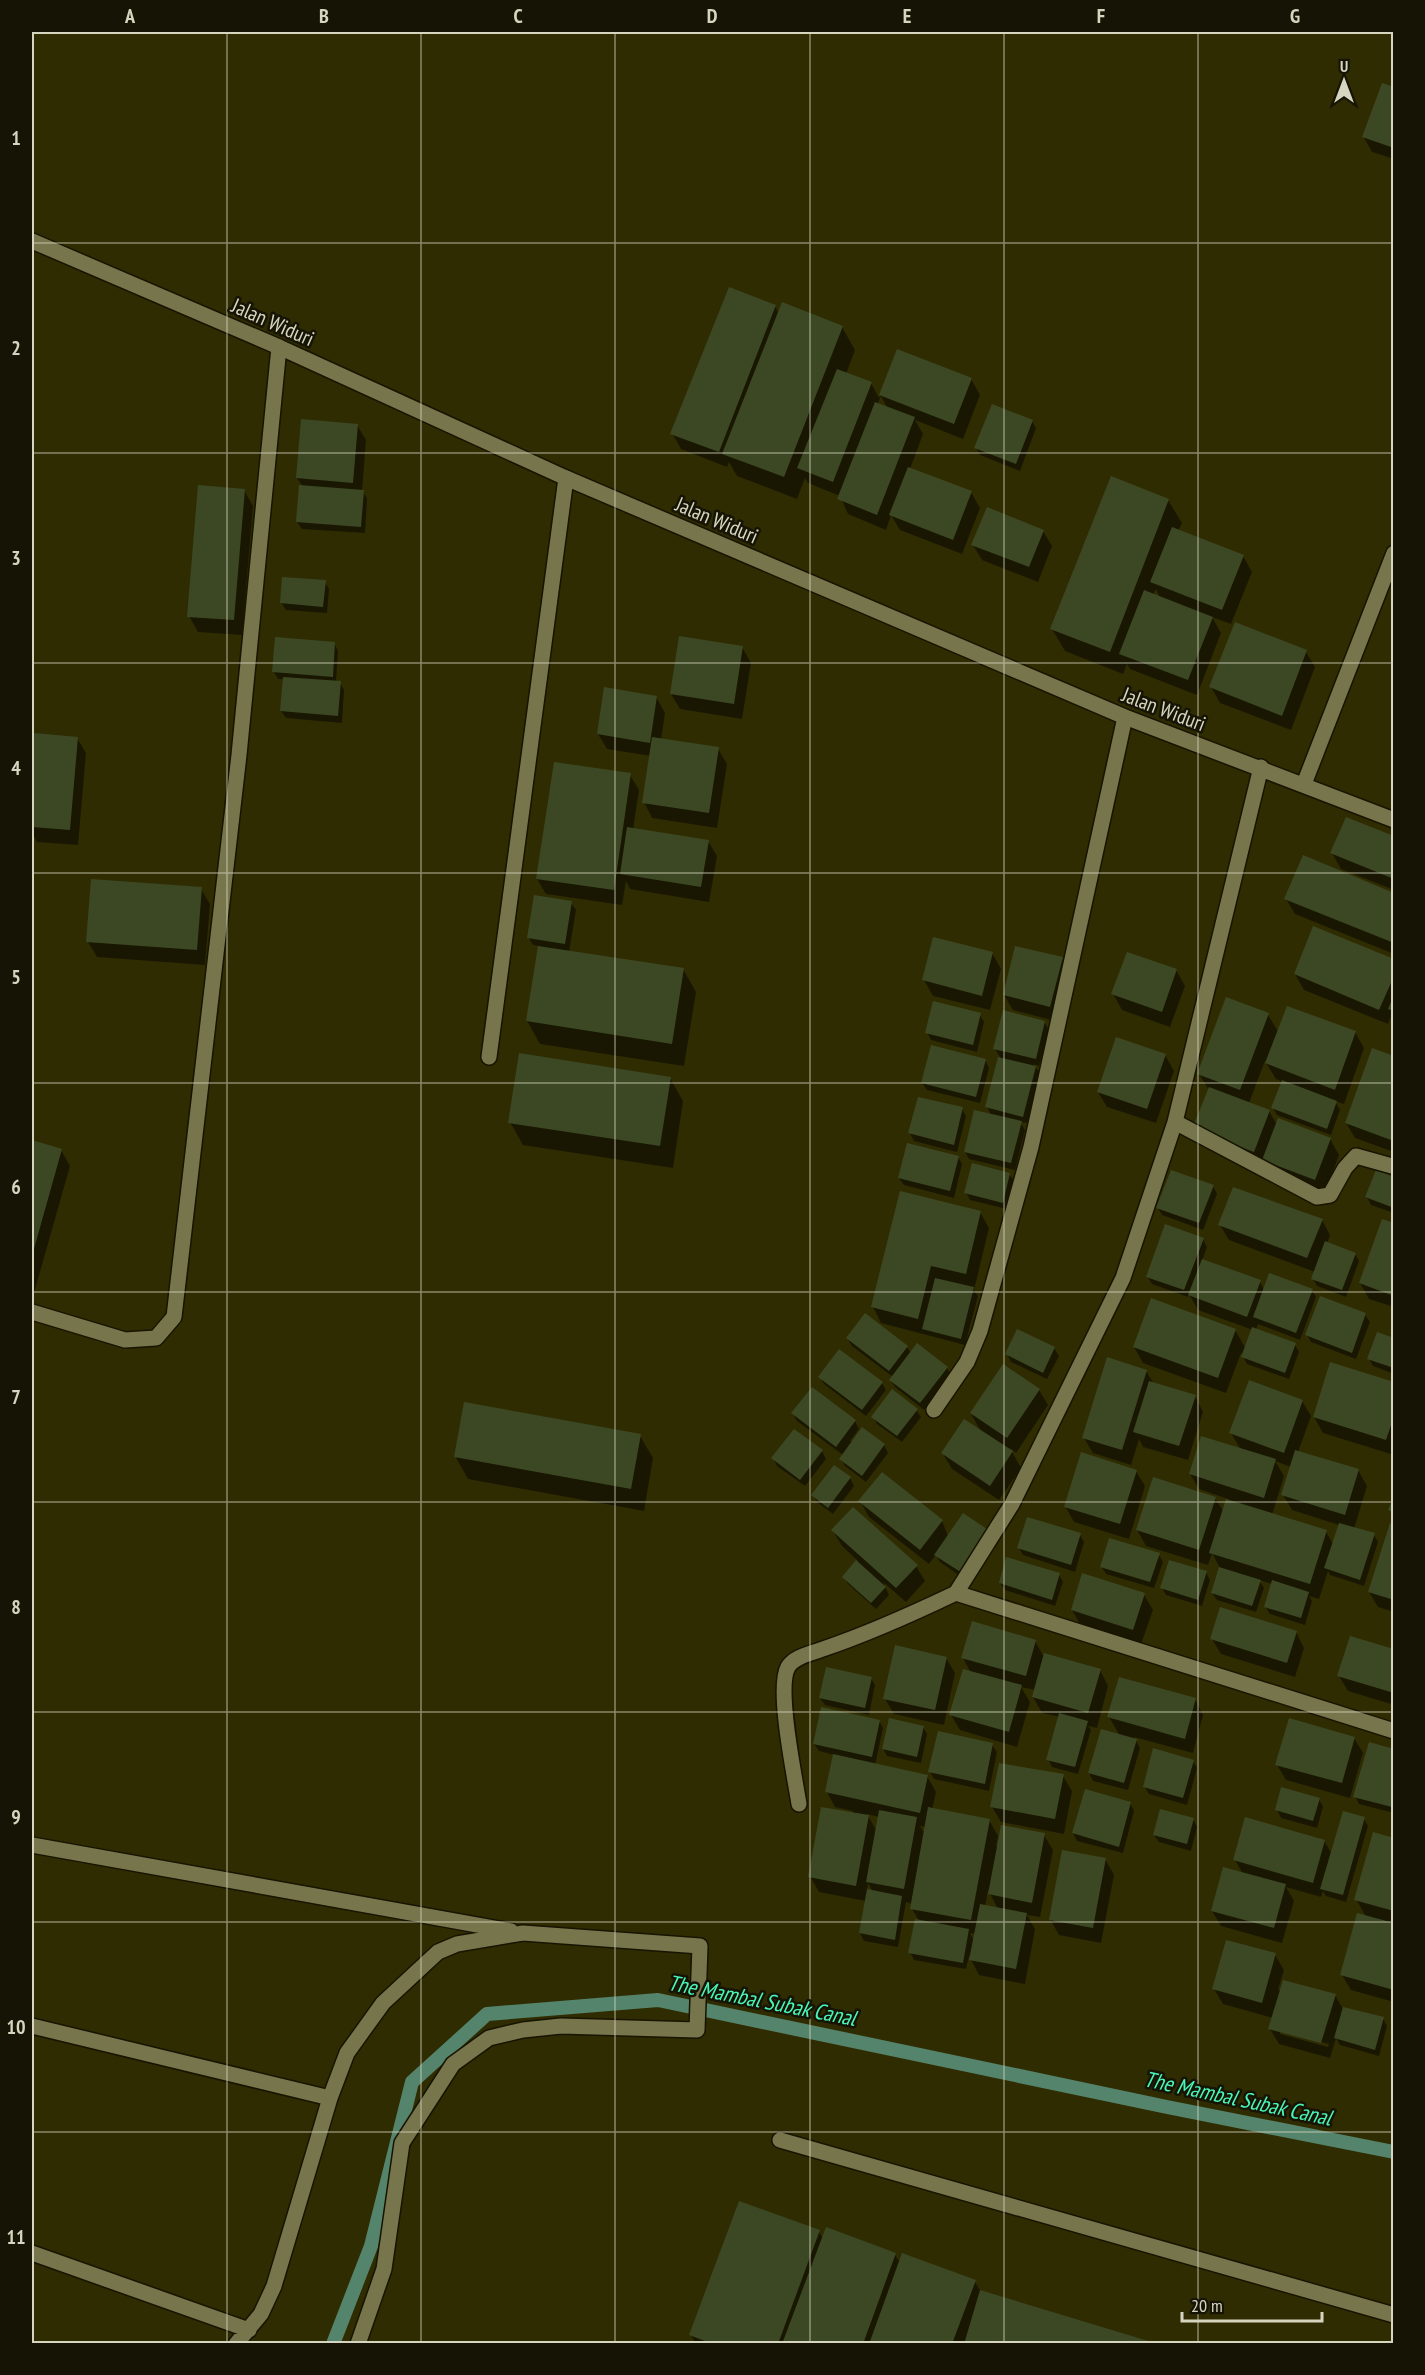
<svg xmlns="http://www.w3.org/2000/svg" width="1425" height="2375" font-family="'PT Sans Narrow',sans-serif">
	<rect width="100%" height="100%" fill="#302c02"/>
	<path fill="#0007" fill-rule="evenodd" d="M1394,89V159L1372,152L1363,136Z
		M775,306L779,314L842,327L855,350L846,374L871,383L879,398L898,351L971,379L980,395L963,439L915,420L923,434L910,469L971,492L980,508L962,554L900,530L891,515L886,530L848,514L840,496L808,483L805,478L797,499L737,476L729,462L727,467L681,449L672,433ZM881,396L888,409L877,405Z
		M1032,421L1036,428L1020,471L980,455L976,448Z
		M357,425L366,440L362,491L367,498L365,533L302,529L297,522L303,487L297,478Z
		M244,490L253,506L242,635L198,632L189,616Z
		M1168,500L1182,523L1178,531L1243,556L1252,572L1231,624L1212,617L1221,633L1197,695L1130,669L1127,664L1123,674L1065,651L1052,629ZM1156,589L1160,598L1153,595Z
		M1043,531L1052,546L1038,582L982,560L973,545Z
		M325,582L329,589L327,613L286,610L281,602Z
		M334,643L338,651L336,682L340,683L344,690L342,723L286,718L281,711L284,679H278L274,672Z
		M742,647L751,663L742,719L680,709L671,694Z
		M1306,652L1315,667L1291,730L1220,703L1211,687Z
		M656,697L665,713L661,740L718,749L727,764L717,828L652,818L644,802L651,756L607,749L598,734Z
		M35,734L77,738L86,753L78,845L37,842L32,832Z
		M630,775L639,790L633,830L708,841L717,856L709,902L630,889L626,881L622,905L546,894L537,879Z
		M1394,838V890L1341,869L1332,853Z
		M201,889L210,904L205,965L97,957L88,942Z
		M1394,895V954L1295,914L1286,899Z
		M571,903L576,910L569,952L683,969L696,992L684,1066L540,1044L527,1021L539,946L533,945L529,938Z
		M992,953L1001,969L990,1010L933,996L924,980Z
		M1062,959L1071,974L1059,1022L1013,1010L1004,995Z
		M1394,960V1016L1392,1014L1388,1024L1304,990L1295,974Z
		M1176,970L1185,986L1170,1027L1122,1010L1113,994Z
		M980,1015L984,1022L977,1052L931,1040L927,1032Z
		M1268,1015L1279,1033L1355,1032L1364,1048L1344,1104L1335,1101L1340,1110L1331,1135L1277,1115L1273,1108L1283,1082L1276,1079L1265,1061L1249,1103L1269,1111L1277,1125L1330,1139L1339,1155L1324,1195L1203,1144L1209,1090L1199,1074Z
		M1044,1022L1049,1030L1039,1066L1034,1064L1040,1074L1027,1123L1020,1122L1025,1130L1015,1170L969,1159L965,1152L991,1115L987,1107L1000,1057L995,1049Z
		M1165,1055L1174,1071L1156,1123L1107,1107L1098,1092Z
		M1394,1057V1152L1355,1138L1346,1123Z
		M985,1060L989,1068L980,1103L927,1090L922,1083Z
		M670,1078L683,1101L673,1168L523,1145L510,1122Z
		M962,1109L966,1116L957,1152L914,1141L910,1133Z
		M32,1142L61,1150L70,1166L34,1293H32Z
		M958,1157L962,1164L954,1198L904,1185L899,1178Z
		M1009,1174L1014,1181L1007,1209L970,1200L966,1192Z
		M1394,1179V1213L1371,1205L1367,1197Z
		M1213,1186L1217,1194L1203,1230L1162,1215L1158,1208Z
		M980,1212L989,1228L974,1290L978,1296L965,1345L881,1323L873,1307Z
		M1322,1220L1330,1235L1327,1244L1355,1254L1359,1261L1346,1297L1317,1286L1313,1279L1315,1272L1229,1240L1220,1225Z
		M1394,1225V1307L1369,1299L1360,1283Z
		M1203,1239L1207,1247L1202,1261L1260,1282L1264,1290H1312L1316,1297L1300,1340L1258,1324L1256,1330L1295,1345L1299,1352L1289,1379L1247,1364L1241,1353L1226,1393L1143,1363L1134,1347L1235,1330L1246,1349L1253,1330L1198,1310L1189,1294L1188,1297L1152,1284L1147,1276Z
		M1365,1315L1370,1322L1356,1359L1311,1342L1307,1335Z
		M1018,1331L1054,1348L1059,1356L1047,1379L1011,1362L1007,1354Z
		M847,1338L907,1347L911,1353L947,1368L951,1375L924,1410L895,1387L890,1380L893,1377L852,1346Z
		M1394,1340V1374L1373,1366L1369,1359Z
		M1146,1371L1154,1384L1195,1396L1203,1412L1188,1460L1143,1447L1139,1439L1131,1465L1093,1453L1084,1438Z
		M820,1377L882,1383L886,1390L866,1416L824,1384Z
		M1394,1384V1455L1323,1433L1314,1417Z
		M812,1389L855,1421L859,1429L850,1441L884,1445L888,1453L866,1482L845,1466L841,1459L843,1455L797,1421L793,1414Z
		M1039,1390L1048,1405L1016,1453L1010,1448L1021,1468L999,1500L952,1469L943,1454L982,1433L971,1414Z
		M1302,1401L1311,1416L1298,1452L1358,1470L1367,1486L1354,1529L1374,1535L1378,1542L1364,1586L1330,1575L1328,1571L1319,1599L1309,1596L1312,1601L1305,1625L1270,1614L1265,1606L1272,1584L1259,1580L1264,1588L1256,1612L1217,1600L1212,1593L1220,1568L1212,1553L1208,1565L1146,1546L1137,1530L1215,1498L1224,1512L1228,1499L1199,1489L1190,1474L1241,1450L1231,1433ZM1275,1461L1291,1467L1283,1495L1292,1510L1339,1525L1333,1544L1326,1532L1272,1515L1284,1476Z
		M916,1410L921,1417L902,1442L877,1424L873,1417Z
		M640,1436L653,1458L644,1511L468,1479L455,1456Z
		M822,1451L826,1459L805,1486L777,1466L773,1458Z
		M1136,1471L1145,1486L1129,1539L1074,1522L1065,1506Z
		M850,1478L854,1486L833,1514L817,1502L813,1495Z
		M860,1501L942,1521L966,1580L940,1562L936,1555L929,1564L869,1517Z
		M1394,1526V1612L1378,1607L1369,1592Z
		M833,1531L916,1566L925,1581L906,1602L883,1582L889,1595L876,1609L848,1584L844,1577L858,1561L842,1546Z
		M1080,1535L1084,1542L1075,1572L1023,1555L1019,1548Z
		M1159,1555L1163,1562L1154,1588L1106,1574L1101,1566Z
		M1206,1572L1210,1580L1202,1606L1166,1595L1162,1588Z
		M1059,1575L1063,1582L1055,1606L1005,1590L1000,1583Z
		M1144,1595L1153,1610L1141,1644L1081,1626L1072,1610Z
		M1296,1632L1304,1648L1295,1677L1221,1654L1212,1639Z
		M1035,1641L1044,1657L1100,1670L1108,1686L1097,1728L1088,1726L1091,1730L1078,1774L1052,1767L1048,1759L1060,1717L1042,1713L1033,1697L1035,1690L1021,1687L1030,1702L1017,1747L960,1730L951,1715L971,1673L963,1658Z
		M1394,1651V1705L1348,1691L1339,1676Z
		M946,1658L955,1673L944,1725L894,1714L885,1699Z
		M871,1678L875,1685L869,1715L825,1705L820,1698Z
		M1195,1699L1203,1715L1193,1753L1134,1737L1140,1748L1128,1790L1093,1781L1089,1773L1120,1736L1109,1717Z
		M879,1721L883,1728L875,1765L927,1776L936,1792L932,1810L989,1820L998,1836L996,1846L1044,1835L1053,1850L1040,1917L1027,1915L1035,1929L1025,1984L979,1975L969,1956L966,1969L914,1960L910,1952L919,1921L912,1909V1904L906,1902L898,1947L864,1941L860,1933L866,1901L819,1892L810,1876L853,1811L835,1807L827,1792L835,1755L819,1751L814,1744ZM867,1814L879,1817L876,1830ZM920,1826L926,1827L925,1834ZM868,1883L873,1892L867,1890ZM988,1890L998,1909L985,1907ZM970,1933L975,1934L974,1941Z
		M923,1727L927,1734L921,1763L887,1756L883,1749Z
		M1354,1738L1363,1753L1350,1798L1286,1780L1277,1765Z
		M992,1745L997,1752L989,1791L934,1779L930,1772Z
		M1394,1750V1813L1359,1804L1355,1796Z
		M1193,1761L1197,1768L1187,1805L1149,1794L1144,1786Z
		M1063,1776L1072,1791L1064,1834L1001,1822L992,1807Z
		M1319,1799L1323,1807L1317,1828L1281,1818L1277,1810Z
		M1130,1803L1134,1811L1123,1853L1077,1841L1073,1833Z
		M1193,1819L1197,1827L1191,1851L1159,1842L1154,1835Z
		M1364,1819L1368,1826L1346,1902L1326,1896L1323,1891L1321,1897L1286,1887L1294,1901L1282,1943L1221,1926L1212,1911L1243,1874L1235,1860L1324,1841L1332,1854Z
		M1394,1839V2002L1351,1990L1342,1975L1366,1917L1356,1899Z
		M1105,1859L1114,1875L1101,1943L1059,1935L1050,1919Z
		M1275,1955L1284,1970L1278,1990L1335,1995L1344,2011L1383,2019L1387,2026L1379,2056L1340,2045L1336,2038L1330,2058L1279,2044L1270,2029L1273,2018L1223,2004L1214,1989ZM1280,2031L1329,2044L1328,2047L1280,2034Z
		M819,2232L823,2239L895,2255L900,2263L975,2282L981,2292L1152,2344H696L691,2335Z"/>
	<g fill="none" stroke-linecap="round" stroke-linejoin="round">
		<path stroke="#54846c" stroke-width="14" d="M333,2344L371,2246L412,2082L487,2014L658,2000L1167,2107L1394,2152"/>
	</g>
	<path fill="#3c4824" d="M1382,83L1394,87V148L1362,137Z
		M729,287L776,305L719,452L670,434Z
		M782,302L843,326L784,477L722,454Z
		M897,349L972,378L954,424L879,395Z
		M837,369L872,382L833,482L797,468Z
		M875,402L915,417L877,515L837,499Z
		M992,404L1033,420L1016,464L974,448Z
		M301,419L358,424L353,483L296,478Z
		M908,467L972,491L953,540L889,515Z
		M1111,476L1169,499L1110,652L1050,629Z
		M198,485L245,489L234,620L187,617Z
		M299,485L364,490L361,527L296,522Z
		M987,507L1044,530L1029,567L971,545Z
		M1172,527L1244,555L1222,610L1150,582Z
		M282,577L326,580L323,607L280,603Z
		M1144,590L1213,617L1188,680L1119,654Z
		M1235,622L1307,650L1282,716L1209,687Z
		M679,636L743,646L734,704L670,694Z
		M275,637L335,642L333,677L272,672Z
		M283,677L341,681L338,716L280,711Z
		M604,687L657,696L650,743L597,734Z
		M34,733L78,737L70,830L32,827Z
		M652,737L719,747L709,813L642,803Z
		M554,762L631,773L614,890L536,879Z
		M1346,817L1394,836V879L1330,853Z
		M627,827L709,840L701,887L620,874Z
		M1303,855L1394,893V943L1284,899Z
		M91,879L202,887L197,950L86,942Z
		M534,895L572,901L565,944L527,938Z
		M1313,926L1394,959V976L1379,1010L1294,974Z
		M933,937L993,952L982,996L922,980Z
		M538,946L684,968L672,1044L526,1021Z
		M1015,946L1063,957L1050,1007L1003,995Z
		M1127,952L1177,969L1162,1012L1111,994Z
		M1394,995V1011L1388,1009Z
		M1226,997L1269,1013L1240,1090L1197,1074Z
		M933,1001L981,1013L973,1045L925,1033Z
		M1287,1006L1356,1031L1335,1090L1265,1063Z
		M1003,1010L1045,1021L1036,1059L993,1049Z
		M1116,1037L1166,1054L1147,1109L1097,1092Z
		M931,1045L986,1059L976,1097L921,1083Z
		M1372,1048L1394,1056V1132L1391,1140L1345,1123Z
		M519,1053L671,1077L660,1146L508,1123Z
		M998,1057L1036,1066L1023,1117L985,1107Z
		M1282,1080L1337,1101L1327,1129L1271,1108Z
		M1209,1087L1270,1110L1254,1152L1192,1129Z
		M918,1097L963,1107L954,1145L908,1133Z
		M974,1110L1022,1121L1011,1163L964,1152Z
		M1278,1118L1331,1138L1315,1180L1262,1160Z
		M32,1140L62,1149L32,1256Z
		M907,1143L959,1156L950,1191L898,1178Z
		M972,1163L1010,1173L1003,1203L964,1193Z
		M1171,1170L1214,1185L1199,1223L1156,1208Z
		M1376,1170L1394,1177V1208L1365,1197Z
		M1233,1187L1323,1219L1307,1258L1218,1225Z
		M900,1191L981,1211L966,1274L931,1266L918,1319L871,1307Z
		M1382,1219L1394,1223V1296L1359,1283Z
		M1165,1224L1204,1238L1184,1290L1146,1277Z
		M1325,1241L1356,1253L1342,1290L1311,1279Z
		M1202,1259L1261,1280L1247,1317L1188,1295Z
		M1269,1273L1313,1289L1296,1333L1253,1317Z
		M935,1278L974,1287L961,1339L922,1329Z
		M1320,1296L1366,1313L1352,1353L1305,1335Z
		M1151,1298L1236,1329L1218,1378L1133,1347Z
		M865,1313L908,1346L889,1371L846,1338Z
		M1252,1327L1296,1343L1285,1373L1241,1357Z
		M1017,1329L1055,1347L1043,1373L1005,1354Z
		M1377,1332L1394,1338V1368L1367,1359Z
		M917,1343L948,1367L920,1403L889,1380Z
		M839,1349L883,1382L862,1410L818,1377Z
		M1107,1357L1147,1370L1122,1450L1082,1438Z
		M1330,1362L1394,1382V1416L1386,1440L1313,1417Z
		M1003,1364L1040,1389L1007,1438L970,1413Z
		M1249,1380L1303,1400L1284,1453L1229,1433Z
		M1149,1381L1196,1395L1179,1446L1133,1432Z
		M812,1387L856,1420L836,1447L791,1413Z
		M892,1389L918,1409L897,1436L871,1417Z
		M464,1402L641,1434L631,1489L454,1457Z
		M964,1419L1013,1451L990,1486L941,1453Z
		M862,1427L885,1444L862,1476L839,1459Z
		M794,1429L823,1450L800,1480L771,1458Z
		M1201,1436L1276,1459L1264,1498L1189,1474Z
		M1295,1450L1359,1469L1345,1515L1281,1495Z
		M1081,1452L1137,1470L1120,1524L1064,1507Z
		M834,1465L851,1477L828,1508L811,1495Z
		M882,1472L943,1520L920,1550L858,1501Z
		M1153,1477L1216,1497L1199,1550L1136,1530Z
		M1394,1496V1512L1388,1510Z
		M1226,1499L1327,1530L1310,1584L1209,1553Z
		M853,1507L918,1565L896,1588L831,1530Z
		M963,1513L990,1531L962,1573L934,1555Z
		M1027,1517L1081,1533L1071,1565L1017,1548Z
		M1339,1523L1375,1533L1360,1580L1324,1568Z
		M1390,1523L1394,1525V1600L1368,1592Z
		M1109,1538L1160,1553L1150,1582L1100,1567Z
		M1006,1557L1060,1573L1052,1600L999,1583Z
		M856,1560L886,1587L871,1603L842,1577Z
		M1169,1560L1207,1571L1198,1600L1160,1588Z
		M1219,1567L1261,1580L1252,1606L1211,1593Z
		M1082,1573L1145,1593L1133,1630L1071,1610Z
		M1272,1580L1309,1592L1301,1618L1264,1607Z
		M1220,1607L1297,1631L1287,1663L1210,1639Z
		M972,1621L1036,1640L1026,1676L961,1658Z
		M1350,1636L1394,1649V1693L1337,1676Z
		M895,1645L947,1657L935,1710L883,1699Z
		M1044,1653L1101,1669L1088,1713L1032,1697Z
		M826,1667L872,1677L865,1708L819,1698Z
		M963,1669L1022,1685L1009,1732L949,1715Z
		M1119,1677L1196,1698L1185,1739L1107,1717Z
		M821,1707L880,1720L872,1757L813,1744Z
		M1059,1713L1088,1721L1075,1767L1046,1760Z
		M889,1718L924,1726L917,1757L882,1749Z
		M1289,1718L1355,1737L1342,1783L1275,1765Z
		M1101,1729L1137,1739L1124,1783L1088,1773Z
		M938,1731L993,1743L985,1784L928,1772Z
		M1369,1742L1394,1749L1392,1807L1353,1797Z
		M1153,1748L1194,1760L1183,1798L1143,1787Z
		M833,1754L928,1775L920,1813L825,1792Z
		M999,1763L1064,1774L1055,1819L990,1807Z
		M1281,1787L1320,1798L1313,1821L1275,1810Z
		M1085,1789L1131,1802L1119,1847L1072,1833Z
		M821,1807L869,1815L856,1886L808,1877Z
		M928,1807L990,1819L971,1920L910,1909Z
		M1160,1809L1194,1818L1187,1844L1153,1835Z
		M879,1810L917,1817L904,1889L866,1882Z
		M1343,1811L1365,1817L1343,1895L1320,1889Z
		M1245,1817L1325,1840L1313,1883L1233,1860Z
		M1001,1825L1045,1833L1032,1903L988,1894Z
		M1373,1832L1394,1838V1911L1354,1900Z
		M1062,1850L1106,1858L1093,1928L1049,1920Z
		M1223,1867L1286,1884L1274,1928L1211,1911Z
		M867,1889L902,1896L895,1940L859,1933Z
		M980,1904L1027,1913L1016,1969L969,1960Z
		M1357,1913L1394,1923V1990L1340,1975Z
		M915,1919L969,1929L963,1963L908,1953Z
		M1226,1940L1276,1953L1262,2003L1212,1989Z
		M1283,1980L1336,1994L1321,2043L1268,2029Z
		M1343,2007L1384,2017L1375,2050L1334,2038Z
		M739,2201L820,2230L778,2344H713L689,2335Z
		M826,2227L896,2253L863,2344H782Z
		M902,2253L976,2280L952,2344H869Z
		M980,2290L1155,2343V2344H964Z"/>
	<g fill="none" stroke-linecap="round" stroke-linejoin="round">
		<g stroke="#171400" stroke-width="18">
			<path id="street" d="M1261,767L1175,1122L1123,1278L1012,1504L956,1593L1394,1731
				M1304,784L1394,553
				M489,1057L566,478
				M1175,1122L1317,1197L1330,1195L1345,1168L1356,1156L1392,1166
				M32,1312L125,1340L156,1338L174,1317L239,755L279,347
				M934,1410L967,1362L980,1331L1031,1147L1125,717
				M799,1804C795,1778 776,1688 788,1667C794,1657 809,1654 820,1650C868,1634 910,1615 956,1593
				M32,1845L511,1931
				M32,2026L330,2098
				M780,2140L1394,2315
				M32,2253L249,2330
				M236,2344L261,2314L274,2286L330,2098L347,2053L383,2003L438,1952L457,1944L523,1933L700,1946L697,2030L561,2026L523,2030L489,2038L453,2064L402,2143L384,2269L358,2344"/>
		</g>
		<g stroke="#171400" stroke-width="18">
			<path id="secondary" d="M32,241L279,347L566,478L1125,717L1394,820"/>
		</g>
		<use href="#street" stroke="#77754c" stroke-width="15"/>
		<use href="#secondary" stroke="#77754c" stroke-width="15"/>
	</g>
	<path fill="none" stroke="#d6d5bf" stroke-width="1.5" stroke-opacity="0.55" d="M227,32V2344M421,32V2344M615,32V2344M810,32V2344M1004,32V2344M1198,32V2344M32,243H1394M32,453H1394M32,663H1394M32,873H1394M32,1083H1394M32,1292H1394M32,1502H1394M32,1712H1394M32,1922H1394M32,2132H1394"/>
	<g text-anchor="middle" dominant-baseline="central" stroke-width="5" stroke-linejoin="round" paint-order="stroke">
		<g font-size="21" fill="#d6d5bf" stroke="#161405">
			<text transform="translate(273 322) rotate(24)">Jalan Widuri</text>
			<text transform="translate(717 520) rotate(23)">Jalan Widuri</text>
			<text transform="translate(1164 709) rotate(21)">Jalan Widuri</text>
		</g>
		<g font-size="22" font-style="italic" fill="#49f6b9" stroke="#161405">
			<text transform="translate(762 2000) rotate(11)">The Mambal Subak Canal</text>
			<text transform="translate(1238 2098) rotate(12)">The Mambal Subak Canal</text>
		</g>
	</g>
	<rect width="1425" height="2375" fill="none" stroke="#161405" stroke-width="66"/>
	<g transform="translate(1344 81)" stroke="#161405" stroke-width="4.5" paint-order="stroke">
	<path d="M0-4.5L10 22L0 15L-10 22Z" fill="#d6d5bf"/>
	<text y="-9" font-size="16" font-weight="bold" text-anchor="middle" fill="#d6d5bf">U</text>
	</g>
	<path d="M1182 2312v9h140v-9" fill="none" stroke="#d6d5bf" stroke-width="3"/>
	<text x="1191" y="2312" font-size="18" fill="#d6d5bf" stroke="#161405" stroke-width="4.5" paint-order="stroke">20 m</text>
	<rect x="33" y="33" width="1359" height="2309" fill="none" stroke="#d6d5bf" stroke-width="2"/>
	<g font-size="20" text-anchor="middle" font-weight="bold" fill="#d6d5bf">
		<text x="130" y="23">A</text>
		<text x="324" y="23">B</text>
		<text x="518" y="23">C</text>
		<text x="712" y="23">D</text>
		<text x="907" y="23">E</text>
		<text x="1101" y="23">F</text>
		<text x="1295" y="23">G</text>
		<text x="16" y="145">1</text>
		<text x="16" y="355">2</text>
		<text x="16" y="565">3</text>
		<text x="16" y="775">4</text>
		<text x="16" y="984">5</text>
		<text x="16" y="1194">6</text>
		<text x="16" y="1404">7</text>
		<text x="16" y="1614">8</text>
		<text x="16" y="1824">9</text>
		<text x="16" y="2034">10</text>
		<text x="16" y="2244">11</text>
	</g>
</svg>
